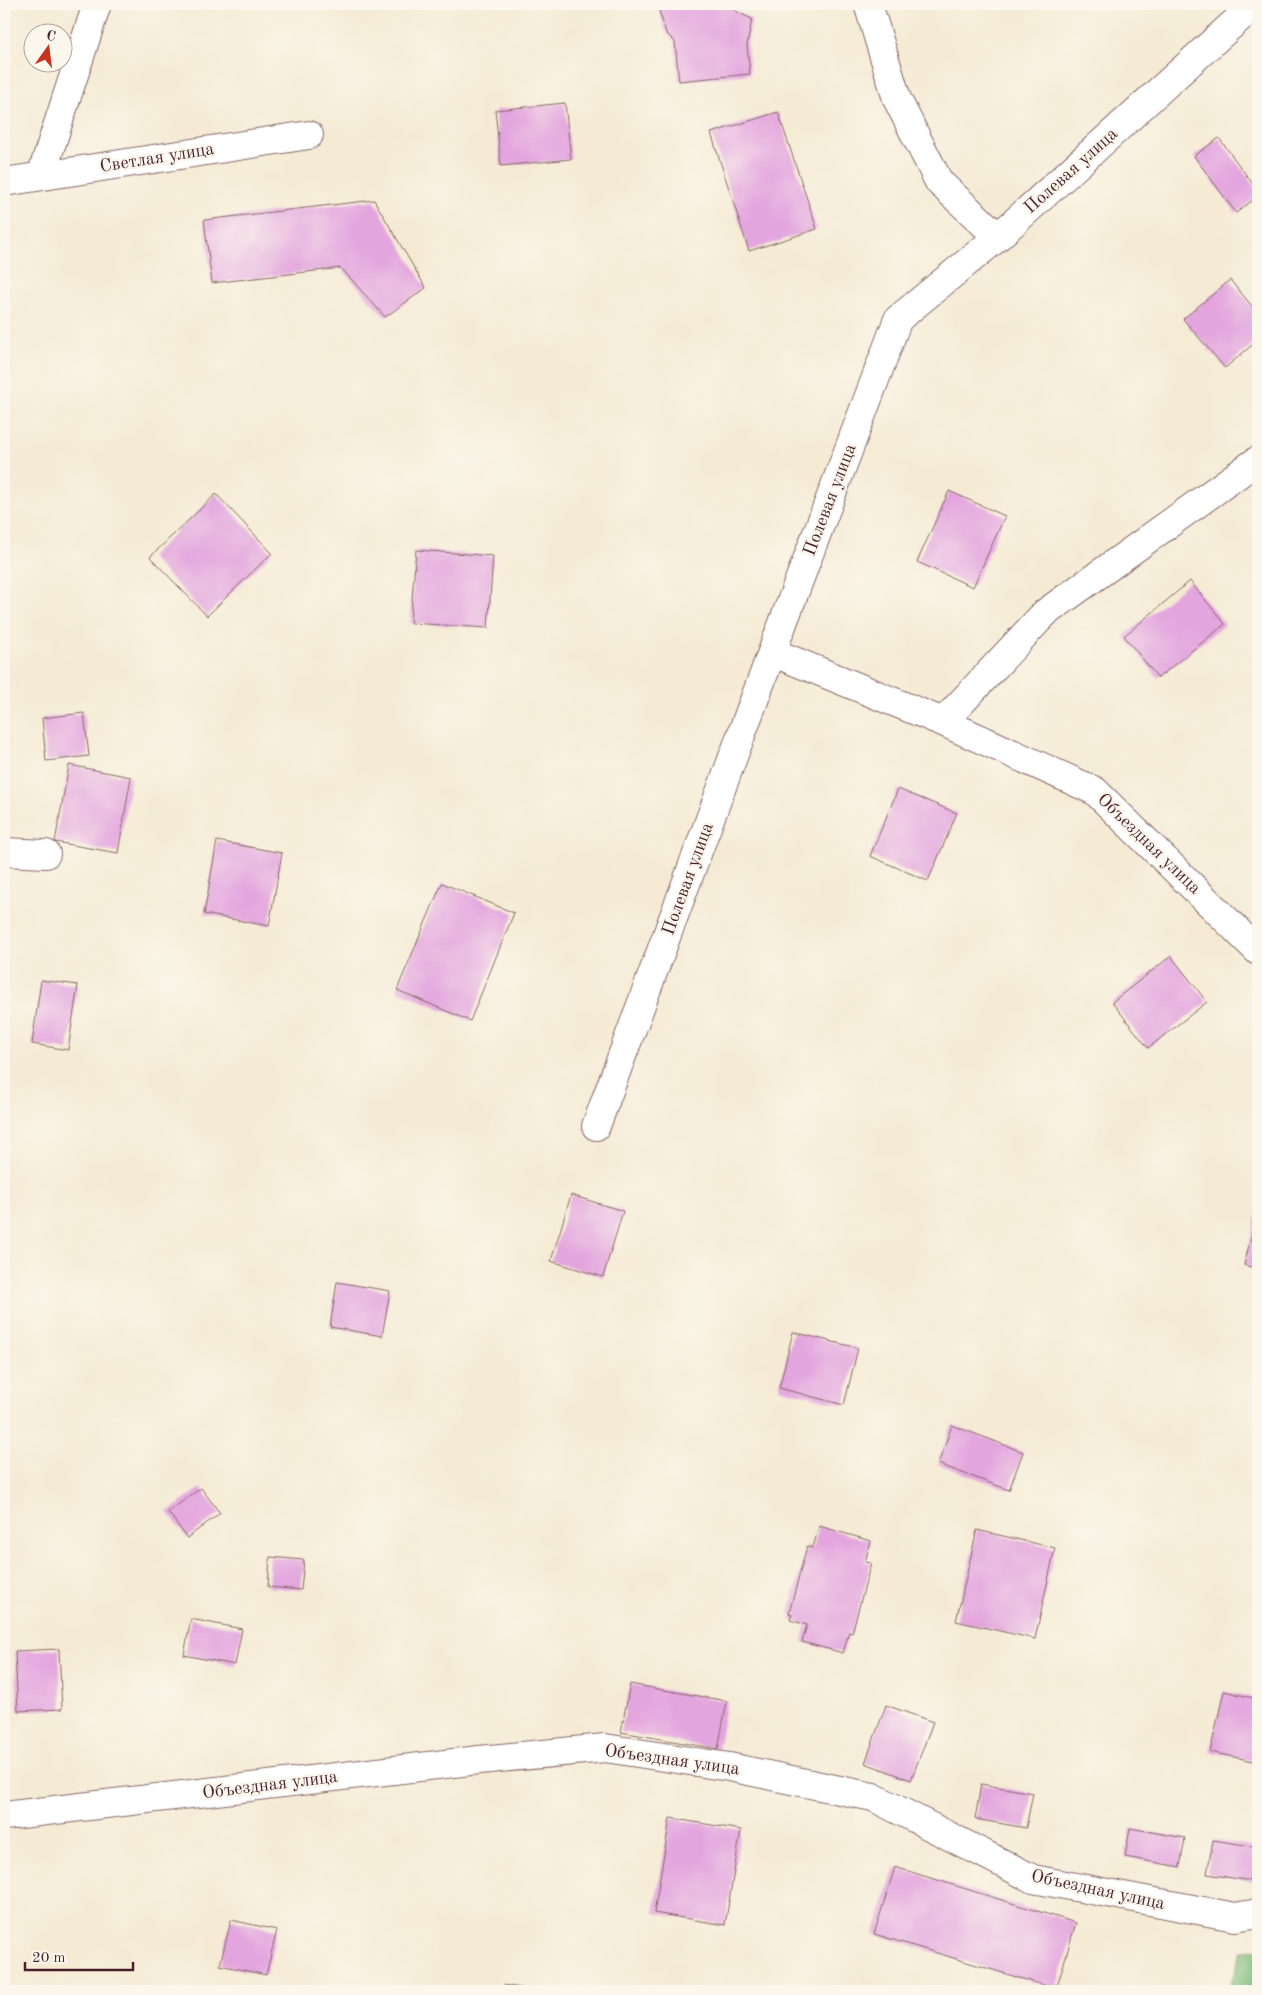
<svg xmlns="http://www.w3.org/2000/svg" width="1262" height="1995" font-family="'Old Standard TT',serif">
	<rect width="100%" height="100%" fill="#fbf7ec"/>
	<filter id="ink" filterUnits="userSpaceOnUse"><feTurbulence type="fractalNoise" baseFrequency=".02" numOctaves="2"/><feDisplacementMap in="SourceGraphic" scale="10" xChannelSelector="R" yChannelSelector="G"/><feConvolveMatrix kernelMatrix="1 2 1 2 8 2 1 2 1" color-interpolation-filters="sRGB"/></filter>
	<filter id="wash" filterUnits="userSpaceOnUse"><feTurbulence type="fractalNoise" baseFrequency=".0096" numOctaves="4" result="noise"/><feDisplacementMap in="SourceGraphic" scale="20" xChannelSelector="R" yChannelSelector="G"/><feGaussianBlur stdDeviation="1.12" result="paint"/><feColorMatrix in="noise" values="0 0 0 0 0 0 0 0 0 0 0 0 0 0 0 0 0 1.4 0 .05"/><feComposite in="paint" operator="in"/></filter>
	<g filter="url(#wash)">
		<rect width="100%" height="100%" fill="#f5ebd5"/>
		<path fill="#7ebb7a" stroke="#646d52" d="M1258,1950V1991H1228L1242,1951Z"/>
		<g id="blocks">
			<path fill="#e3a5de" d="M657,4H733L735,11L752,19L747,45L750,74L679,81L675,42L666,33Z
				M565,103L571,159L501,166L495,110Z
				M778,112L817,229L749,251L711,133Z
				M1219,138L1258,191V196L1236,213L1194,156Z
				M374,200L426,288L385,317L341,268L212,283L204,220Z
				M1230,280L1258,313V340L1225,368L1183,319Z
				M949,491L1005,516L973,587L917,562Z
				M216,494L272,553L207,616L150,557Z
				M416,550L493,556L488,628L410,623Z
				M1190,581L1225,624L1158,678L1124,636Z
				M84,713L89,756L46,761L42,718Z
				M69,765L131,777L118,853L55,842Z
				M898,789L957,813L928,881L870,856Z
				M217,841L282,853L269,926L204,914Z
				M442,883L514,913L470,1021L397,990Z
				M1171,956L1207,1002L1148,1048L1112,1002Z
				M41,980L78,985L68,1050L32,1044Z
				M571,1195L623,1211L603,1277L551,1261Z
				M1258,1210V1269L1244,1265Z
				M337,1282L390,1291L382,1336L330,1327Z
				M793,1332L858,1348L844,1405L779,1388Z
				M952,1425L1023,1452L1009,1490L938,1464Z
				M201,1488L220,1513L187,1538L168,1512Z
				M819,1526L871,1541L865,1562L871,1563L852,1633L849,1632L843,1653L802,1642L807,1625L790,1620L792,1614L789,1613L807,1546L813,1548Z
				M977,1530L1055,1548L1035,1639L956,1621Z
				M270,1557L304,1560L301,1590L268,1587Z
				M191,1619L242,1629L235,1665L184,1655Z
				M59,1649L62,1709L18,1711L15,1651Z
				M630,1684L727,1701L718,1749L621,1732Z
				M1224,1691L1258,1699V1762L1210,1752Z
				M886,1705L933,1722L911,1780L865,1763Z
				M981,1784L1033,1793L1026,1828L975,1819Z
				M670,1818L741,1830L725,1925L654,1913Z
				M1130,1828L1185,1838L1180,1867L1125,1857Z
				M1213,1840L1258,1847V1882L1207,1874Z
				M895,1867L1076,1923L1056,1989L874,1934Z
				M231,1920L277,1930L266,1975L220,1965Z
				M504,1985L531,1990V1991H503Z"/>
		</g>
	</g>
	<g filter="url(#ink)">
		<use href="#blocks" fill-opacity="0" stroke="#866666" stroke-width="1"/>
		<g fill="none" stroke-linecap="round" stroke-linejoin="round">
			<g stroke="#866666" stroke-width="30">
				<path id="minor" d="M868,4L897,99L939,182L998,237
					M41,176L97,4
					M4,182L309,135
					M772,652L943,722L1045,613L1258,460
					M943,722L1095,791L1258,951
					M4,852L46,854
					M596,1126L772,652L898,319L998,237L1255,4
					M4,1816L479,1760L605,1748L729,1767L873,1797L1033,1879L1235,1917L1258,1913"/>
			</g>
			<use href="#minor" stroke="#fff" stroke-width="28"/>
		</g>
	</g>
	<g text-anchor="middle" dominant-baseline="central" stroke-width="5" stroke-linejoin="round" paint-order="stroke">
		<g font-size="18" fill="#4a1f2b" stroke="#fbf7ec">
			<text transform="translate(157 158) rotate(-9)">Светлая улица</text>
			<text transform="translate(1071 171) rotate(-42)">Полевая улица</text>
			<text transform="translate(830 500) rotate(-69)">Полевая улица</text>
			<text transform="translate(1149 844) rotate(44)">Объездная улица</text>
			<text transform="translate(688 879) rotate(-70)">Полевая улица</text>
			<text transform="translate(672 1760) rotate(8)">Объездная улица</text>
			<text transform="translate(270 1785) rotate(-7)">Объездная улица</text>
			<text transform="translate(1098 1890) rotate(12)">Объездная улица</text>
		</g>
	</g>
	<rect width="1262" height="1995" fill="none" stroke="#fbf7ec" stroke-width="20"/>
	<g transform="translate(48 48) rotate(14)"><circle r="24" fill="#fbf7ec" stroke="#b4a19f"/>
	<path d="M0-4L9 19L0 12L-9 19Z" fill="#c8321e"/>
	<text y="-8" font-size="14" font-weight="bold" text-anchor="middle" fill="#4a1f2b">С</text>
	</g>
	<path d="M25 1962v8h108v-8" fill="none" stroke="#4a1f2b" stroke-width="2.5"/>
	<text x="32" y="1962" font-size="15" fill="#4a1f2b" stroke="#fbf7ec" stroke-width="4" paint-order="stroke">20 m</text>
</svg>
